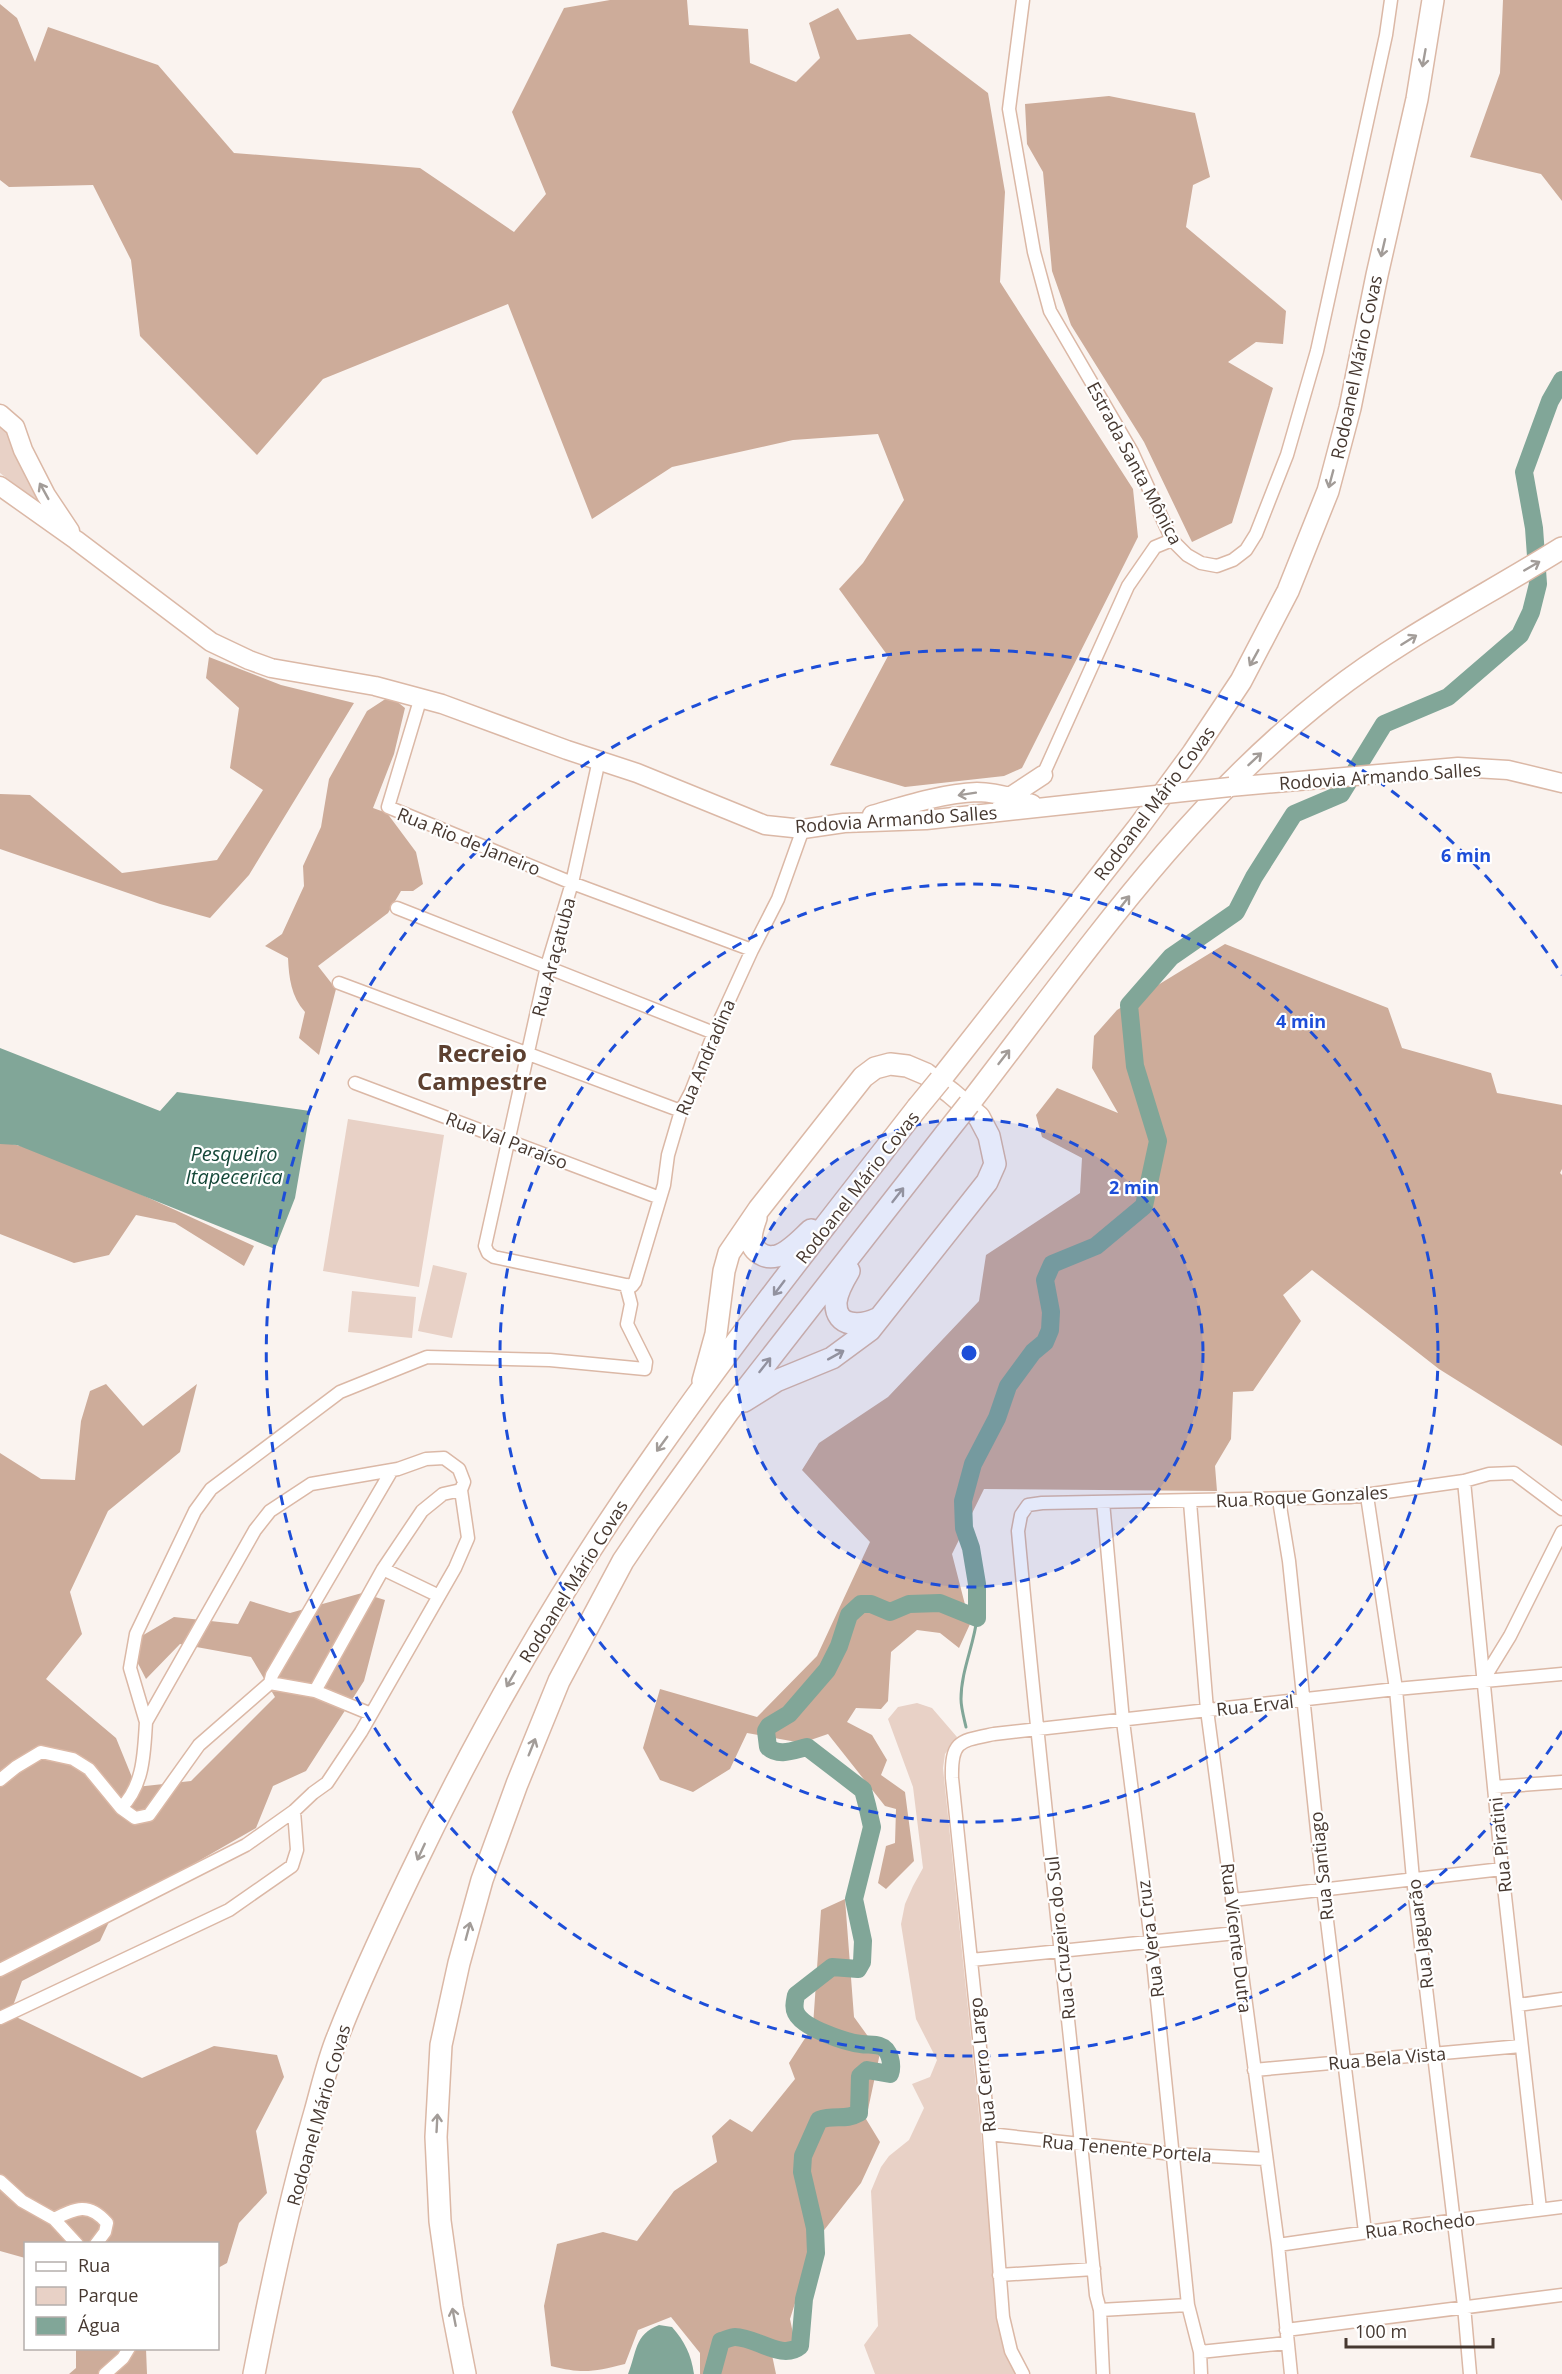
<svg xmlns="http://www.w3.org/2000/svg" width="1562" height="2374" font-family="'Open Sans',sans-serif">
	<rect width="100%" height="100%" fill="#faf3ef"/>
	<path fill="#e8d1c6" d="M0,425L9,435L44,507L0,473Z
		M348,1119L444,1135L419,1287L323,1271Z
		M433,1265L467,1273L452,1338L418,1331Z
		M352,1291L416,1297L412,1338L348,1332Z
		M917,1703L932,1708L957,1737L945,1754L943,1768L1002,2336L1019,2374H875L864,2345L878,2326L871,2191L881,2167L889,2156L909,2140L924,2108L912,2084L930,2077L937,2060L916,2019L901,1924L905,1904L913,1886L923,1868L913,1787L888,1719L898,1707Z"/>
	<path fill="#cdac9a" d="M610,0H687L689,25L748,29L750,63L796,82L820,58L809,23L838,8L857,40L910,34L988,93L1005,192L1000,282L1133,489L1138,537L1022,768L1004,776L905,787L830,765L888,656L839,589L863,563L904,500L878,434L793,440L672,467L592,519L508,304L323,379L257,455L140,336L131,260L93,185L9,187L0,180V4L17,18L35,62L48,27L158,65L234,153L420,168L514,232L546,194L512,112L564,8Z
		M1503,0H1562V201L1541,174L1470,157L1500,73Z
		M1109,96L1195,113L1210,177L1193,185L1186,227L1286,311L1283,344L1256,342L1228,362L1273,388L1232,523L1192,542L1144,442L1071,325L1052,271L1043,172L1027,144L1025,104Z
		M209,657L281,685L354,703L249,875L210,918L160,904L0,849V794L30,795L122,873L217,860L263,790L230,768L239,708L206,678Z
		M390,696L405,708L394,754L373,808L387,813L416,852L423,884L413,891H401L388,913L318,966L336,989L319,1055L299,1038L305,1012C291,996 289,978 288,958L265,946L282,934L304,886L303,866L321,827L329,779L367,711Z
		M1225,944L1388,1008L1402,1048L1491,1073L1497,1093L1562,1105V1169L1560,1173L1562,1175V1446L1439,1369L1312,1270L1283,1295L1301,1321L1253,1391L1233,1392L1231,1439L1215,1466L1217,1491L984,1489L952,1554L970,1624L959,1648L940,1633L917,1630L891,1652L888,1701L881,1709L856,1708L847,1722L872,1735L887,1760L881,1775L905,1792L914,1861L886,1889L878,1883L886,1846L895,1843L896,1809L885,1806L828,1734L802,1743L747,1733L730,1769L693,1792L660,1780L643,1748L660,1689L757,1717L817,1656L870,1542L802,1470L819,1443L888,1397L979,1301L986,1255L1080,1193L1082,1158L1042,1137L1036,1115L1057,1088L1118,1113L1092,1068L1094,1036L1117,1010Z
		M0,1141L91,1163L127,1188L254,1246L244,1266L175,1223L136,1215L109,1255L74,1263L0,1234Z
		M106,1384L143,1426L197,1384L180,1452L108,1511L70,1592L82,1634L46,1679L116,1738L136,1787L191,1781L275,1697L251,1657L180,1644L146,1679L128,1644L174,1617L238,1624L250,1601L290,1613L362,1593L385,1600L364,1681L306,1771L273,1786L256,1828L115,1909L100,1941L22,1981L10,2014L142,2078L214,2046L277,2055L284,2077L256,2131L267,2193L239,2223L227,2263L218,2268V2244H26L25,2258L0,2251V1453L41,1479L75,1480L81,1421L90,1391Z
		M845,1899L854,2017L880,2053L866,2119L880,2142L861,2183L814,2243L790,2319L795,2343L772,2355L776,2374H700V2353L671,2317L638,2330L625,2364C593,2372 583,2374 551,2366L544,2306L557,2244L603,2232L637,2241L674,2191L717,2162L712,2136L730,2119L752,2132L795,2079L789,2063L813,2026L821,1910Z
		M76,2349H146L147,2374H69L76,2368Z"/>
	<path fill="#81a698" d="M0,1048L160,1111L177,1092L310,1111L295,1198L275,1249L17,1145L0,1144Z
		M659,2325L672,2327C685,2342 691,2354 694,2374H628C637,2352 634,2335 659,2325Z"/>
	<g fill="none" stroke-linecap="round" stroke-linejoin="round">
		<path stroke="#81a698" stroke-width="3" d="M966,1727C964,1718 961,1708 961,1699C961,1671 974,1645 977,1618"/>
		<path stroke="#81a698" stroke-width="18" d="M712,2374L721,2341C725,2340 731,2337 735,2337C756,2337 782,2361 800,2346L804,2299L816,2253L815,2228L802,2172L803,2156L819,2120C835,2114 845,2121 859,2113L860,2076L867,2070L890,2074C893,2065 890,2049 880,2046C874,2044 867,2045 861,2044C845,2042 803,2028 796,2013C793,2007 795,2001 796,1995L832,1967L858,1969L862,1962L863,1941L854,1899L872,1827L867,1805L863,1790L807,1747C794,1750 779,1757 768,1747L766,1731L769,1726L789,1714L827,1670L839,1646L849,1615L861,1604H871L890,1612L909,1604L940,1603L977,1618V1584L971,1548L964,1528L963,1501L973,1464L997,1418L1008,1386L1033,1352L1045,1342L1050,1330L1051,1312L1045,1280L1052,1264L1096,1246L1144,1206L1158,1141L1135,1066L1129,1005L1171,957L1236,912L1254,877L1294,814L1341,794L1384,724L1448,697L1520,635L1531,612L1538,584L1534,528L1524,472L1550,401L1562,380"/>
		<g stroke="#dbb8a6" stroke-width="15">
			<path id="street" d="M1023,0L1009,109L1034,252L1050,311L1132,452L1172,540L1187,555L1201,563L1217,566L1233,560L1246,550L1256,534L1287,455L1317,351L1386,35L1391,0
				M421,697L388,807L572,883L752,950
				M599,760L572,883L547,966L485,1246L488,1253L494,1257L626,1285L632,1286L635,1282L664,1185L668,1155L681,1111L691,1092L714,1033L752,950L778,899L803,829
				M1043,775L1128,586L1155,547L1172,540
				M397,908L714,1033
				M339,983L681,1111
				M355,1083L660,1198
				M1464,1481L1502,1869L1540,2209
				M1367,1496L1396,1689L1413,1879L1464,2306L1470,2374
				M1279,1500L1289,1561L1323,1888L1365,2232
				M1103,1502L1123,1721L1151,1941L1188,2305L1200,2352L1201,2374
				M1190,1502L1207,1710L1278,2245L1291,2374
				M383,1569L439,1596
				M1483,1680L1510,1636L1562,1532
				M270,1683L272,1675L392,1470
				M315,1691L383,1569L422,1511L443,1494L461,1490
				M146,1722C144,1753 144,1785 121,1808L135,1818L149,1815L199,1745L270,1683L315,1691L371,1714
				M0,1780L16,1767L41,1752L73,1759L89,1769L121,1808
				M1494,1787L1562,1782
				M1233,1900L1502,1869
				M971,1960L1236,1933
				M0,1970L246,1845L294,1811L313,1793L327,1783L361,1732L455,1568L468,1538L461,1490L464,1482L459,1469L444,1458L426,1459L398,1469L311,1484L270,1511L255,1530L146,1722L130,1668L136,1634L195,1511L211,1489L340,1392L427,1357L550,1360L645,1369L646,1362L627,1324L631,1304L626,1285
				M1518,2005L1562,1999
				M0,2018L229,1910L292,1866L297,1850L294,1811
				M1254,2070L1521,2046
				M989,2134L1173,2154L1265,2159
				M0,2181L22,2201L54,2219L77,2244
				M54,2219C76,2208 89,2202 107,2223L105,2232L96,2244
				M1278,2245L1410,2226L1562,2207
				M999,2275L1094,2269
				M1100,2310L1188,2305
				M1286,2330L1562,2295
				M1200,2352L1287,2343
				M105,2374L123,2358L129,2348
				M1023,2374L1011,2351L1003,2317L989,2134L952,1778C951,1740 960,1741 994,1734L1396,1689L1562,1674
				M1103,2374L1100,2310L1096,2295C1072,2040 1041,1786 1018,1531L1021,1515L1028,1505L1042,1503L1350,1497L1464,1481L1489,1474L1514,1473L1562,1509"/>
		</g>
		<g stroke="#dbb8a6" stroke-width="21">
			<path id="primary" d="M0,414L15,427L23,450L46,495L70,531
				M0,486L76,540L211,642L249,660L271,668L375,686L442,704L567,750L637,773L765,825L803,829L844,823L926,820L1101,801
				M1230,787L1458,767L1508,770L1562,783
				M1002,802L1043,775
				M872,815C903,806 944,793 977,792C996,792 1015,798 1032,804"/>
		</g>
		<g stroke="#dbb8a6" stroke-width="24">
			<path id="highway" d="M940,1080L1137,829L1193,753L1241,681L1288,591L1328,491L1350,408L1377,275L1417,99L1433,0
				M969,1104C1081,959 1185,806 1331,693C1403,637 1485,596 1562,548
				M756,1218C751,1232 746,1247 763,1255C767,1257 772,1257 777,1256C790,1252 801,1239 811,1230
				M849,1271C843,1281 837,1291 836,1302C835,1329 862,1326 879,1318
				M703,1381L716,1334L724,1271L729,1253L759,1209L863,1077L875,1068L890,1064L907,1066L926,1074L951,1093L979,1117L989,1136L995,1164L987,1182L870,1330L832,1358L776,1381L744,1401
				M254,2374C271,2286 290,2198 315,2112C322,2087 328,2060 338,2036C359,1982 384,1929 409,1877C480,1728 562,1585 658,1450C740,1333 829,1221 917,1108
				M465,2374L452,2307L440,2221L436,2137L441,2045L459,1963L482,1880L517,1784L559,1681L623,1561L648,1524L729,1411L946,1133"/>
		</g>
		<use href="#street" stroke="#fff" stroke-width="12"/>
		<use href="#primary" stroke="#fff" stroke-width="18"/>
		<use href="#highway" stroke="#fff" stroke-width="21"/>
		<g stroke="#dbb8a6" stroke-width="21" stroke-linecap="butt">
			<path id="primary-bridge" d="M1101,801L1230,787"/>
		</g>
		<g stroke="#dbb8a6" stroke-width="24" stroke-linecap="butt">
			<path id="highway-bridge" d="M917,1108L940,1080
				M946,1133L969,1104"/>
		</g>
		<use href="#primary-bridge" stroke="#fff" stroke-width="18"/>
		<use href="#highway-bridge" stroke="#fff" stroke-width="21"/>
	</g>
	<defs><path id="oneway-shaft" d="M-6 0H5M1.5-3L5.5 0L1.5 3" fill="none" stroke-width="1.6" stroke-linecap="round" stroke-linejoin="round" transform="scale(1.5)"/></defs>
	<g stroke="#a29c98">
		<use href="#oneway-shaft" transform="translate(1424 58) rotate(100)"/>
		<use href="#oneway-shaft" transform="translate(1383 248) rotate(103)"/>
		<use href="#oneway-shaft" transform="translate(1331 479) rotate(105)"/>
		<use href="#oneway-shaft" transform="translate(44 491) rotate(-119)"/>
		<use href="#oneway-shaft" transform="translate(1532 566) rotate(-30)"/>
		<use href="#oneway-shaft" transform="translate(1409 640) rotate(-32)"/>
		<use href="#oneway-shaft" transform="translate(1254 658) rotate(119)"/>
		<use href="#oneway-shaft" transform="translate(1255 759) rotate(-43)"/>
		<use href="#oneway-shaft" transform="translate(967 794) rotate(171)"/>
		<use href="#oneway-shaft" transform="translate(1124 903) rotate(-52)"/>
		<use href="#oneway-shaft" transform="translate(1004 1057) rotate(-52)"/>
		<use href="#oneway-shaft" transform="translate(898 1195) rotate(-52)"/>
		<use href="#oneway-shaft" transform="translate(779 1288) rotate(127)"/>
		<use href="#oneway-shaft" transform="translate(836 1355) rotate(-29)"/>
		<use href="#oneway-shaft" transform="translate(765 1365) rotate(-52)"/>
		<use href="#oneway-shaft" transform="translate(662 1444) rotate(126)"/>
		<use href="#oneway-shaft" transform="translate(511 1679) rotate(120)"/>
		<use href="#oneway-shaft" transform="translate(532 1747) rotate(-68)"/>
		<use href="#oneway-shaft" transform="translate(421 1852) rotate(115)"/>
		<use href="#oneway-shaft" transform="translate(468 1931) rotate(-75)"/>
		<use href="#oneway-shaft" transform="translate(437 2123) rotate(-87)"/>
		<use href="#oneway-shaft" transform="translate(454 2317) rotate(-101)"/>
	</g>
	<circle cx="969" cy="1353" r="234" fill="#1d4ed8" fill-opacity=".12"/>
	<g fill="none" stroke="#1d4ed8" stroke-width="3" stroke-dasharray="10 8">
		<circle cx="969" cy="1353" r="234"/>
		<circle cx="969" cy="1353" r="469"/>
		<path d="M1562 1731A703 703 0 1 1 1562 975"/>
	</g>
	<g text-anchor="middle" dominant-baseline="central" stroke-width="4.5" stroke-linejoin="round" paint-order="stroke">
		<g font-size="18" fill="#463830" stroke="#fff">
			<text transform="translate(1356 367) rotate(-78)">Rodoanel Mário Covas</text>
			<text transform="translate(1135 463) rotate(62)">Estrada Santa Mônica</text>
			<text transform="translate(1380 776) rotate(-4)">Rodovia Armando Salles</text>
			<text transform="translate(1154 803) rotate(-53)">Rodoanel Mário Covas</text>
			<text transform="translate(896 819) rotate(-4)">Rodovia Armando Salles</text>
			<text transform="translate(469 841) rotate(22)">Rua Rio de Janeiro</text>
			<text transform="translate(553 957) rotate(-75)">Rua Araçatuba</text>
			<text transform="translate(705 1057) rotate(-67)">Rua Andradina</text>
			<text transform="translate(507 1140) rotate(21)">Rua Val Paraíso</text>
			<text transform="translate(857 1187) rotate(-52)">Rodoanel Mário Covas</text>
			<text transform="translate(1302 1496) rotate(-3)">Rua Roque Gonzales</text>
			<text transform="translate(573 1581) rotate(-58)">Rodoanel Mário Covas</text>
			<text transform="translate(1255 1705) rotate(-6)">Rua Erval</text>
			<text transform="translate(1500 1845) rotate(-96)">Rua Piratini</text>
			<text transform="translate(1321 1866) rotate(-96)">Rua Santiago</text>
			<text transform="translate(1420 1934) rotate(-97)">Rua Jaguarão</text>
			<text transform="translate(1060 1938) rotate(-96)">Rua Cruzeiro do Sul</text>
			<text transform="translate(1237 1938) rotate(83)">Rua Vicente Dutra</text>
			<text transform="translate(1150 1939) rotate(-97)">Rua Vera Cruz</text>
			<text transform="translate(1387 2058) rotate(-5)">Rua Bela Vista</text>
			<text transform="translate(982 2065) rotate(-96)">Rua Cerro Largo</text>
			<text transform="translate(318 2115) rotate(-74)">Rodoanel Mário Covas</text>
			<text transform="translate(1127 2148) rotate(5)">Rua Tenente Portela</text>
			<text transform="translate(1420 2225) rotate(-7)">Rua Rochedo</text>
		</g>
		<g font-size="20" font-style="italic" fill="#154839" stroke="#fff">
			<text x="234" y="1153">Pesqueiro<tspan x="234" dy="23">Itapecerica</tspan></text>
		</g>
		<g font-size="24" font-weight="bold" fill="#5d4030" stroke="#fff">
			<text x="482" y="1052">Recreio<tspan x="482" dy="28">Campestre</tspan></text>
		</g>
	</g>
	<circle cx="969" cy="1353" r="9" fill="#1d4ed8" stroke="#fff" stroke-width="3"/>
	<g font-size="18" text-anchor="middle" font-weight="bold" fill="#1d4ed8" stroke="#fff" stroke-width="4.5" stroke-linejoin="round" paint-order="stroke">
		<text x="1466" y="862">6 min</text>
		<text x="1301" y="1028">4 min</text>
		<text x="1134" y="1194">2 min</text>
	</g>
	<rect x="24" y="2242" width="195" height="108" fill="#ffffff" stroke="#b5afac" stroke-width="1.5"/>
	<rect x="36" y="2262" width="30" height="9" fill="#ffffff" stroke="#b5afac" stroke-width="1.5"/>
	<text x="78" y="2272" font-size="18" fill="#463830">Rua</text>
	<rect x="36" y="2287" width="30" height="18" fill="#e8d1c6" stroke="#b5afac" stroke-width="1.5"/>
	<text x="78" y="2302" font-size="18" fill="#463830">Parque</text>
	<rect x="36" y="2317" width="30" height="18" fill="#81a698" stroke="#b5afac" stroke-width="1.5"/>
	<text x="78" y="2332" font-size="18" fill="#463830">Água</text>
	<path d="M1346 2338v9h147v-9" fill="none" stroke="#463830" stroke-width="3"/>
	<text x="1355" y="2338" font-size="18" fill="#463830" stroke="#ffffff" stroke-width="4.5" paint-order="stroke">100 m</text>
</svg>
